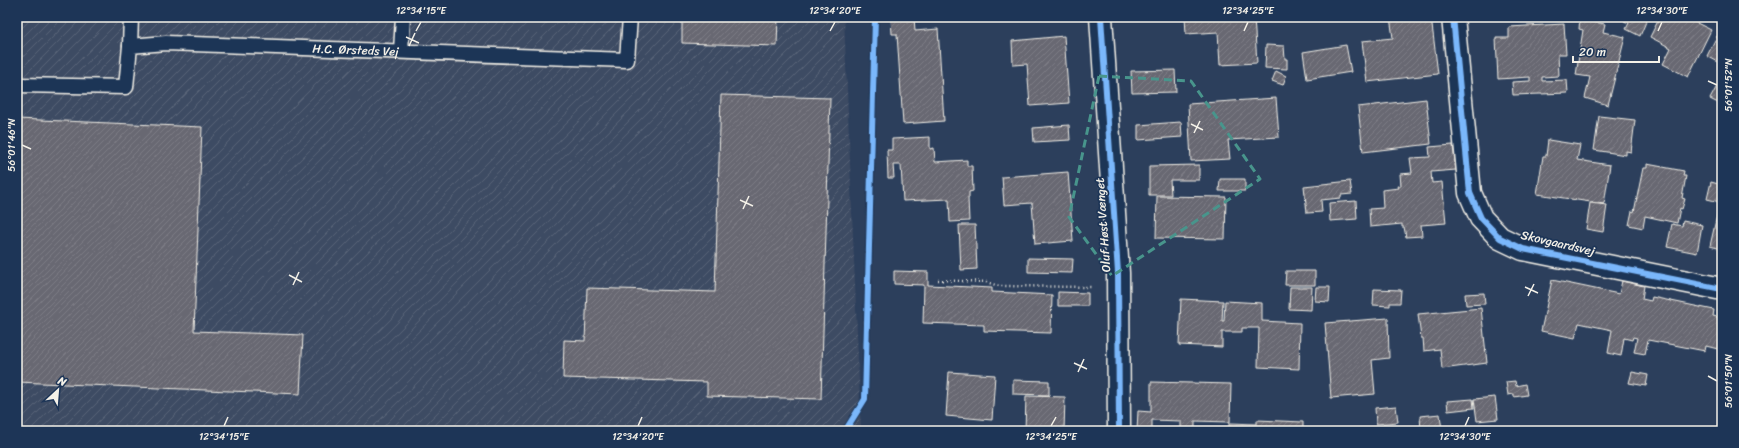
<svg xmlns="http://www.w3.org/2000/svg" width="1739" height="448" font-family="Sriracha,sans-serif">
	<defs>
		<pattern id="industrial-furrows" width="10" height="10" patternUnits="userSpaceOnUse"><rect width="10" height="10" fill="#3e4b63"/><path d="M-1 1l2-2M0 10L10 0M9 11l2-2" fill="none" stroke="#5a6579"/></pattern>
		<pattern id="building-hatch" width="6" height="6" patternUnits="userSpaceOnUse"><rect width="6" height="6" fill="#686772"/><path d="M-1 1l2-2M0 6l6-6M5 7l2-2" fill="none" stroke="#7e7d86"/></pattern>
	</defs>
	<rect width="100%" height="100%" fill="#2c3f5c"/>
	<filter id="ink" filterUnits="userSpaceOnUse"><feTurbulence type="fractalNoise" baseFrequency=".025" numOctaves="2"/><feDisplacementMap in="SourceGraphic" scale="8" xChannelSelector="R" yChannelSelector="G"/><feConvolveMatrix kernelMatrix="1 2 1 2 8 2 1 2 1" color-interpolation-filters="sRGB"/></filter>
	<g filter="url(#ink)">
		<path fill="url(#industrial-furrows)" d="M17,17H844L861,431H17Z"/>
		<path fill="url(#building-hatch)" stroke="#f4f1e8" d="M682,17H778L777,46L682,43Z
			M914,17L915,31L938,29L944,121L903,124L897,34H892L891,18Z
			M1185,17H1254L1257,63L1220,65L1218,32L1186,34Z
			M1390,17H1431L1438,74L1367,82L1362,41L1393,38Z
			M1580,17H1589L1588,21L1605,24L1603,32L1625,37L1608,105L1585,98L1590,77L1576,75L1583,30L1579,29Z
			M1627,17H1648L1640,36L1626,29L1629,23L1624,21Z
			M1660,17H1685L1711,30L1688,77L1663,64L1671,48L1650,37Z
			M1564,24L1566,54H1558L1559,76L1542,77V81L1567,80L1568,93L1513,95L1512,82L1530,81V77L1498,79L1496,38H1509V27Z
			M1064,36L1069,103L1030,106L1027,64L1013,65L1012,41Z
			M1717,36L1722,38V64L1707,56Z
			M1266,45L1284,46L1285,59H1287V69L1265,68Z
			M1346,45L1351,72L1307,79L1303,52Z
			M1175,70L1176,92L1132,93L1131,71Z
			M1276,71L1286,76L1283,85L1272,81Z
			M1722,77V105L1710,99Z
			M721,95L830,98L821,399L707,396V382L563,378L564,340L585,341L587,288L715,292Z
			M1276,98L1279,137L1228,140L1230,159L1191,161L1188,104Z
			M1426,99L1431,144L1363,152L1358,107Z
			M1599,116L1635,120L1631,152L1626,151V155L1594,150Z
			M17,119L202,127L194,331L303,335L300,394L17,382Z
			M1181,122L1182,137L1138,140V125Z
			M1069,125L1070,140L1034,142L1033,128Z
			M930,137V149L934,148L935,162L967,160V166H972L973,191L969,192V198H968L969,221L950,222L949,199L903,201L901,165H893L894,178H888L887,150H892V139Z
			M1548,140L1580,145L1577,160L1610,165L1604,204L1537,194L1543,156H1546Z
			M1453,145L1456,170L1431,172L1432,183L1442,182L1446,223L1421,225L1422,236L1406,237L1404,227H1402V224L1370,227L1369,209L1383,208L1382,190L1399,188L1398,186H1401L1400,174L1412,173L1410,158L1430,157L1429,147Z
			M1647,164L1684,171L1683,176H1686L1682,198L1685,199L1682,209L1680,208L1677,223L1645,216L1643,228L1629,225L1632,211L1634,212L1643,168H1647Z
			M1199,165V180H1170L1171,195H1149V166Z
			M1068,172L1073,241L1035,244L1032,203L1004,205L1002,177Z
			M1220,179H1245V191H1219Z
			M1350,181L1352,194L1341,195V198L1321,200L1322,212L1307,213L1304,186Z
			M1711,182L1722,185V249L1710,246L1720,202L1707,199Z
			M1157,196L1226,197L1225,239L1156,238Z
			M1356,201L1357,219L1330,221L1329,203Z
			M1590,203L1607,205L1603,232L1586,229Z
			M1683,221L1702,225L1697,253L1667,247L1672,224L1682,226Z
			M959,225H975L977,269L961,270Z
			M1028,258L1073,259L1072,273L1028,272Z
			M894,271L928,272V285L992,288V292L1052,295L1051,333L984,331V325L923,323L924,285L894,284Z
			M1286,271H1315V285H1285Z
			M1552,280L1619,294L1622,281L1644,286L1642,299L1651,301L1652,297L1714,310L1713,316L1722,318V350L1706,346L1705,351L1648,340L1645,354L1634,352L1637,338L1633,337L1632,340L1624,338L1621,356L1608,353L1612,330L1579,323L1575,338L1541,331Z
			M1290,287H1312L1311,310L1289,309Z
			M1316,287H1330L1329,302L1315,301Z
			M1374,289L1401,290L1400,303H1390V306L1373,305Z
			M1058,292L1088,293V306H1058Z
			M1484,293L1485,304L1466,305L1465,294Z
			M1181,299L1223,301L1222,321H1224L1225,301L1262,303V321L1300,323L1299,369L1258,367L1259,328H1242V332H1222V347L1179,345Z
			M1481,308L1487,363L1442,369L1440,349L1424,351L1423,338H1421L1418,314Z
			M1388,318L1389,358L1372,360L1375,394L1331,398L1325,323Z
			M949,372L995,375L992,420L946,416Z
			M1632,372L1648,375L1646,386L1629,383Z
			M1013,380L1049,381V395L1013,394Z
			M1515,381L1516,386L1525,384L1527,395L1514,397V394L1508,395L1506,382Z
			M1151,382L1231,384L1230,422L1195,421V430L1181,429V421L1152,420V431H1137L1138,411L1151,412Z
			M1026,396L1065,397L1064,431H1025Z
			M1495,397L1498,419L1477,421L1474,399Z
			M1473,399L1474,408L1448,411L1447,401Z
			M1396,406L1398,422L1376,424L1375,408Z
			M1440,414L1442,431H1421L1420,416Z
			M1257,420L1303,422V431H1229V423L1257,424Z
			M1690,430H1722V431H1690Z"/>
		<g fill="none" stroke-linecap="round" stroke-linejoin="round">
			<g stroke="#f4f1e8" stroke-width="17">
				<g id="service">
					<path d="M130,46L131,17"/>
					<path d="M401,51L403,17"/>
					<path id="s1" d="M17,85L126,87L130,46L166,43L627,60L630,17"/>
				</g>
			</g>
			<g stroke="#f4f1e8" stroke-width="25">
				<path id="minor" d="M1101,17L1118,273L1119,431
					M1453,17L1470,193L1481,218L1500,238L1523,249L1722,289"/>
			</g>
			<path stroke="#f4f1e8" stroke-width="2.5" stroke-dasharray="1 3" stroke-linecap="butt" d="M938,280L986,282L999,286L1093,287"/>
			<use href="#service" stroke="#1d3557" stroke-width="14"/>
			<use href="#minor" stroke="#1d3557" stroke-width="22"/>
			<g stroke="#1d3557" stroke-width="8">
				<path id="cycleway" d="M1101,17L1118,273L1119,431
					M1453,17L1470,193L1481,218L1500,238L1523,249L1722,289
					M845,431L865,399L875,17"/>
			</g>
			<use href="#cycleway" stroke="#7ab7fb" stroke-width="6"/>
		</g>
	</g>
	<path fill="none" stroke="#48958c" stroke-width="3" stroke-dasharray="8 5" stroke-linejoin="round" d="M1099,76L1191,81L1260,179L1112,276L1069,217Z"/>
	<path fill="none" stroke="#f4f1e8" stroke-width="1.5" d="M416,31L421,22M830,31L835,22M1244,31L1248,22M1658,31L1662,22M406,37L419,43M409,46L415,33M1708,81L1717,85M1191,124L1203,130M1194,133L1200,121M22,145L31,149M740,200L753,206M743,209L749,196M289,275L302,282M293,285L299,272M1525,287L1538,293M1528,296L1534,284M1074,363L1087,369M1078,372L1084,359M1708,376L1717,381M224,426L228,417M638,426L642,417M1051,426L1056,417M1465,426L1469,417"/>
	<g text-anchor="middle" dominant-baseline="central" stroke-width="3.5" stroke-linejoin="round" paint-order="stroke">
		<g font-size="12" fill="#f4f1e8" stroke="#1d3557">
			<text stroke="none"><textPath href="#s1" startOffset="376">H.C. Ørsteds Vej</textPath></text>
			<text transform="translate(1103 225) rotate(-94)">Oluf Høst Vænget</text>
			<text transform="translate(1558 243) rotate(13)">Skovgaardsvej</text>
		</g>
	</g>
	<rect width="1739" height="448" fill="none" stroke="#1d3557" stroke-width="44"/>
	<g transform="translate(58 390) rotate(26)" stroke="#1d3557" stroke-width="3" paint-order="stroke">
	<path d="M0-3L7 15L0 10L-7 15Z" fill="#f4f1e8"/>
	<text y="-6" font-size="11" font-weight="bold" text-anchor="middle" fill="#f4f1e8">N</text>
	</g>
	<path d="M1573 56v6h86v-6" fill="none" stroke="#f4f1e8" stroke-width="2"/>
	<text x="1579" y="56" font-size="12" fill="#f4f1e8" stroke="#1d3557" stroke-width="3" paint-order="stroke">20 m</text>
	<rect x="22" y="22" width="1695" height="404" fill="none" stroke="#f4f1e8" stroke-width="1.5"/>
	<g font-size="10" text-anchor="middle" fill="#f4f1e8">
		<text x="421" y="14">12°34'15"E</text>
		<text x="835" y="14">12°34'20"E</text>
		<text x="1248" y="14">12°34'25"E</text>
		<text x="1662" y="14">12°34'30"E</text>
		<text transform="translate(1728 85) rotate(-90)" y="4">56°01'52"N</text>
		<text transform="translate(11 145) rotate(-90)" y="4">56°01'46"N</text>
		<text transform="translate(1728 381) rotate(-90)" y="4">56°01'50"N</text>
		<text x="224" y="440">12°34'15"E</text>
		<text x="638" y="440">12°34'20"E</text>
		<text x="1051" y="440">12°34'25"E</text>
		<text x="1465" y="440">12°34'30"E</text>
	</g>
</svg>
